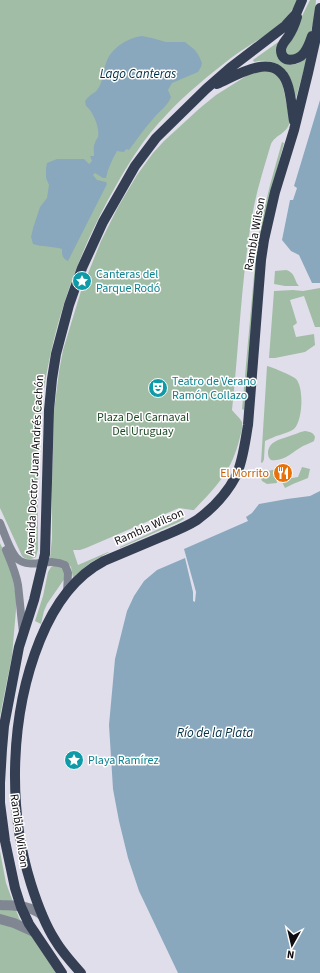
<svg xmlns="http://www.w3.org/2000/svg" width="320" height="973" font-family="'Source Sans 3',sans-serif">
	<rect width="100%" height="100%" fill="#e1deeb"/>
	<path fill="#a2bda5" d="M0,0H298C283,30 256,39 231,58C209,75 187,93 168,113C143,138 125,169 108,200C75,261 53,327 43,395C36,446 38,498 38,549L36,557C31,560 26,560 22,556L0,508Z
		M310,0H316C315,16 313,33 303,47C301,50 297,53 294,56L286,55V45L302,16Z
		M281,40L287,64C300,66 303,61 309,51L296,98C293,93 293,86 291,80C285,64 270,58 254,62L253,60Z
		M264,70L277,74L283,86L290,122C286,135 276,134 271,144C264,168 256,192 252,217C241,281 239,346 232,410C235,414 240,418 242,422C243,427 241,433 240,437C232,471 217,486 194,510H192L179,508L86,548L80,550H73L78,565L108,552H109L90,563L73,578L71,567L68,563L50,559V558L52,538V484L54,411L59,372L63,350L81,291L101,241L118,207L137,175L153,153L164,141L200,108L216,95L251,73Z
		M282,142L284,143L266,211L251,331L244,410L242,409L253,286L257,244L262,218L270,185Z
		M286,270C296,273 294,281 299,286H285L274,284L275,271Z
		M320,288V327H315L304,296L290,300L297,323L293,326L296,337L314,334L315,345L305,352L275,358H269L274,291L293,290L303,291Z
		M267,366C272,367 293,376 296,379C304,387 303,420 294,429C290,432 284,433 280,435C275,436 270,439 265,441L264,459L263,462L261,463Z
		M305,431C310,432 313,432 315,437L314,441C311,443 307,444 303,446C292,452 284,462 271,460C268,457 268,455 268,451C270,441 279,440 287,437C294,435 299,432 305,431Z
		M302,467L310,469L308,478L293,484L285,488L281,480L298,477Z
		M277,469L276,477L277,483L267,484L262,481L259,473Z
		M182,517H183L184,519L179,522L120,548V547L178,520Z
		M0,543L10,564L16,596V610L12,656L0,716Z
		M57,565L64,568L65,578L47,604L44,611L41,624L35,621L43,596L48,572L51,567L53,566Z
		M0,851L6,883L19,918L57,973H0Z"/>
	<path fill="#89a8bd" d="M142,36L152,38L166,42H185L195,50L199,56L202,63L201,67L198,72L172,83L168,90L171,97C168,106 159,111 153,119C144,129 137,139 129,150L126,149L125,151L123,152L117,151C112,160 108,168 106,178H103L95,173L93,175L97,180L106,182L107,184L68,261C62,258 62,255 62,249C53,246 42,247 33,244L31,237L33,228L40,207L47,198L49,185L46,178V168L47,163L57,159H84L89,164L92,161L90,156H94C94,151 93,147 95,143C95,141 97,139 98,137C100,128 93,111 86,106L85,101C87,98 89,96 92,94C94,92 95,93 97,90C103,83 103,72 106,63C111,48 127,38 142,36Z
		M320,100V283H312L299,255L291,251L282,240L290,200H293L297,188L294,186Z
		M320,491V973H178L139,891L128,858L119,821L113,789L109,725L115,659L127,611L134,596L144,581L157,570L185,558L193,592V601L195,602L196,592L184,549L248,521L246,517L252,513L259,504L287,499L310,496Z"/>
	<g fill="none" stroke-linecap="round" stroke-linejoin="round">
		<path stroke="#808793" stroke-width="8" d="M0,523C4,532 11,555 19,560C24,564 34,564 40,563C49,562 57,561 65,565L68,573L67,593
			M6,550C11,562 16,573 18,585C20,601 21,617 23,632"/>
		<path stroke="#808793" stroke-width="10" d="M0,905C16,906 29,905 42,915
			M0,919L14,923L34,932"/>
		<path stroke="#343f53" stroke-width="10" d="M297,17C295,24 292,31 288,37C285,41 281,45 281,50C281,64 298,61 304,53C308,48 310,42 312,36
			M217,84C238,75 275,50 287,83C291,93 292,110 294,121
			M62,973L29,924L21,907L15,888L5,841L0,803V783L2,749L4,726L19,647L34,600L45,554L49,410L52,379L56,354L69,305L82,268L103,222L135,166L156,138L206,89L230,68L285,26L296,14L302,0
			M81,973C72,963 62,952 55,940C44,923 37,903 31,884C7,808 10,714 40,640C53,608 73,577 104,561C123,553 142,545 161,537C173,532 186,527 197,520C212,509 227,493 236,476C243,461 245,442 248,425L261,260L264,240L275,192L294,130L308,73L315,42L320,8"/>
	</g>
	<defs>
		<g id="sight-disc" transform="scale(1)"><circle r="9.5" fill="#0f9aa8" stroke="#fff"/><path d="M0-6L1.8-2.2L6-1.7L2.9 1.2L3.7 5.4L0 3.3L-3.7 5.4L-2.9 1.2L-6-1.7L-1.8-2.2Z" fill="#fff"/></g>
		<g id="theatre-disc" transform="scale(1)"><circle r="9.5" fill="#0f9aa8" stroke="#fff"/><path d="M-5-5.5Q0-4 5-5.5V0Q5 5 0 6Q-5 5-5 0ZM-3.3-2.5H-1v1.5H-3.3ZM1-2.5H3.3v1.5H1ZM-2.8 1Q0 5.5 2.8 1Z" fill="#fff"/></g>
		<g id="restaurant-disc" transform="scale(1)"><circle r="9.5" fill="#e8710a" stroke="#fff"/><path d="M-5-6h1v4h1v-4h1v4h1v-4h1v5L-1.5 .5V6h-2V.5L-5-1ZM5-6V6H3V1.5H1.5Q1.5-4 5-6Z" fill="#fff"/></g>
	</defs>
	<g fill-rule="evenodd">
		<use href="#sight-disc" x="82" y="281"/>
		<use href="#theatre-disc" x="158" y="388"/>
		<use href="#restaurant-disc" x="283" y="473"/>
		<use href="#sight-disc" x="74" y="760"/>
	</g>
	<g text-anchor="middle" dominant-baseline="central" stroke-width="3" stroke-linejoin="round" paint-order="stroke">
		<g font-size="12" fill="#0f0d11" stroke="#fff">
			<text transform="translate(255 234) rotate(-80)">Rambla Wilson</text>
			<text transform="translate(35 465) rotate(-87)">Avenida Doctor Juan Andrés Cachón</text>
			<text transform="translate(149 527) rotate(-24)">Rambla Wilson</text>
			<text transform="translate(19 831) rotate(82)">Rambla Wilson</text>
		</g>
		<g font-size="12" fill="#0d838f" stroke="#fff" text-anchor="start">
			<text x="96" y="274">Canteras del<tspan x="96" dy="14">Parque Rodó</tspan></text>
			<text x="172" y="381">Teatro de Verano<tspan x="172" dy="14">Ramón Collazo</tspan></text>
			<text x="88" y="760">Playa Ramírez</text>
		</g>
		<g font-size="12" fill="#1f4927" stroke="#fff">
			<text x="143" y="417">Plaza Del Carnaval<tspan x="143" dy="14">Del Uruguay</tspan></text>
		</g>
		<g font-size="12" fill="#c56008" stroke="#fff" text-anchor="end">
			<text x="269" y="473">El Morrito</text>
		</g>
		<g font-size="13" font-style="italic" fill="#043046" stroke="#fff">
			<text x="138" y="74">Lago Canteras</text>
			<text x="215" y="733">Río de la Plata</text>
		</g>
	</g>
	<g transform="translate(292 945) rotate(188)" stroke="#ffffff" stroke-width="3" paint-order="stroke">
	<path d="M0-3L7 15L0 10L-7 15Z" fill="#0f0d11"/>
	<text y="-6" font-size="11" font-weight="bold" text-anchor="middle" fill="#0f0d11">N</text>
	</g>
</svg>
